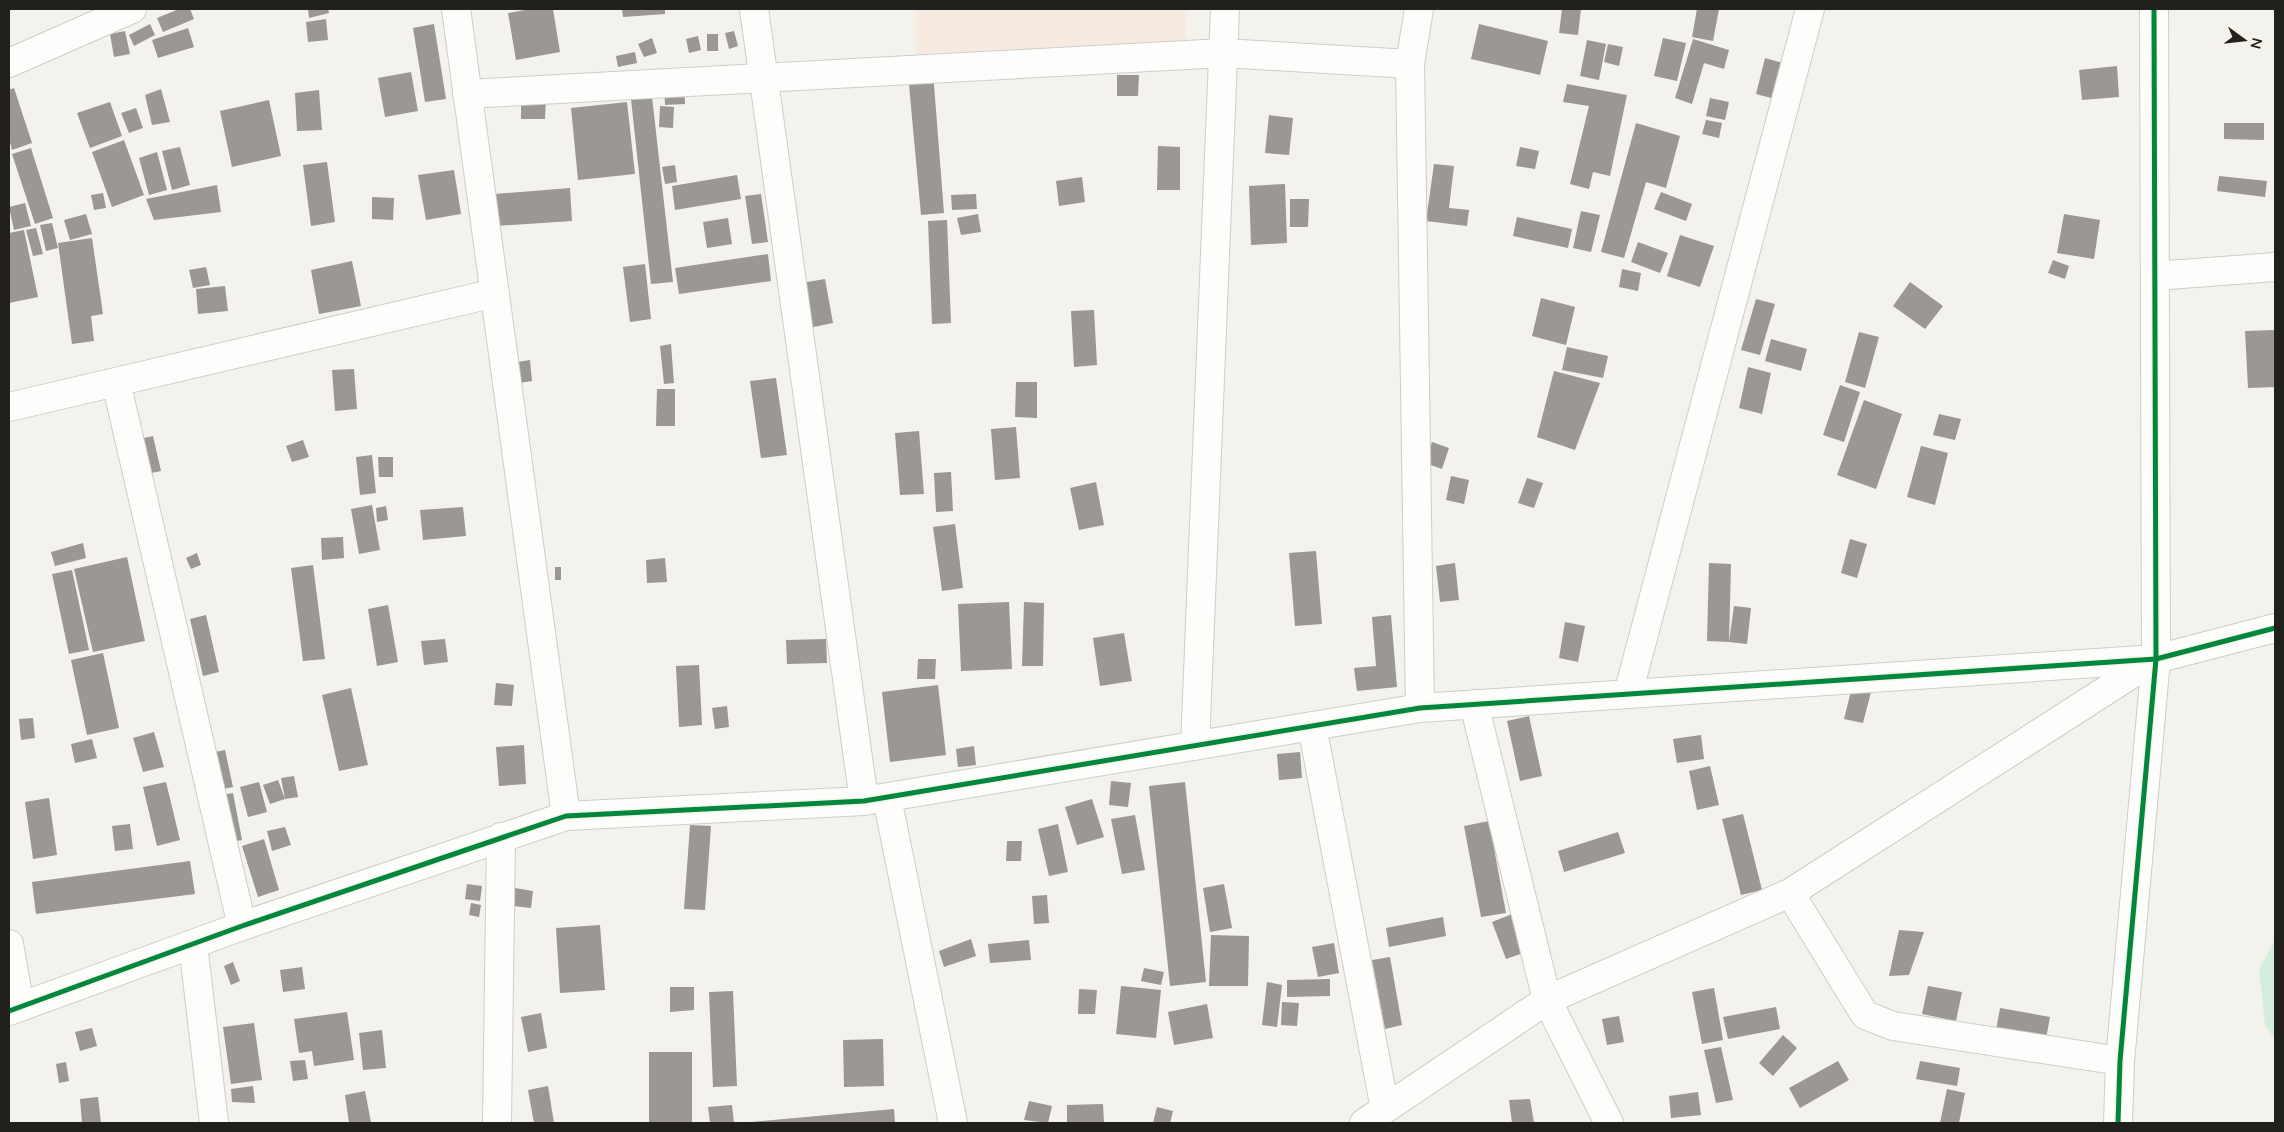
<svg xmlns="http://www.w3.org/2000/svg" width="2284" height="1132" font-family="Mulish,sans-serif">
	<rect width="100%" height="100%" fill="#f3f2ed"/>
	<path fill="#f7ebe1" d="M915,9H1187L1186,44L916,56Z"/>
	<path fill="#d4eedb" d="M2275,939V1039L2265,1025L2259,970Z"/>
	<path fill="#9a9794" d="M179,9H190L194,19L163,32L157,18Z
		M308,9H328L329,13L309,18Z
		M531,9H553L560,52L516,60L508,13Z
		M622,9H665V14L623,17Z
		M1562,9H1581L1578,35L1559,33Z
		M1697,9H1719L1713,41L1692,37Z
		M326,19L328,40L308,42L306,22Z
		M150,24L155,35L134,46L129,35Z
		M434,24L446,99L425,102L413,28Z
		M1479,24L1548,41L1540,75L1471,59Z
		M188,28L194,47L158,58L152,40Z
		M125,31L130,54L114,57L110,34Z
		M734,31L738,46L729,49L725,33Z
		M707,34H718V51H707Z
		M698,36L701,50L689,53L686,39Z
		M652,38L657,53L644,57L638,44Z
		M1663,38L1686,43L1677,81L1654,76Z
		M1693,39L1729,50L1724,69L1704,63L1692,104L1675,98Z
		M1587,40L1606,44L1599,80L1580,76Z
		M1608,44L1623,47L1619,66L1604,62Z
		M635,52L637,63L618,67L616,56Z
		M1765,58L1783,63L1775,99L1756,94Z
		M2117,66L2119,97L2082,100L2079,70Z
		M411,72L418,111L385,117L378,78Z
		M933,72L944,213L921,215L908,74Z
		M1117,75H1139L1138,96H1117Z
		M1567,84L1627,95L1610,176L1593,172L1589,189L1570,184L1589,106L1563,102Z
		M684,85L685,104L665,105L664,86Z
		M14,88L32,143L12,150L9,139V90Z
		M651,88L673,282L651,284L630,90Z
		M161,89L170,122L152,125L145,95Z
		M319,90L322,130L297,131L295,93Z
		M521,97H546L545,119H521Z
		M1710,98L1729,102L1725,120L1706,116Z
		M269,100L281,156L232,167L220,111Z
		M110,102L122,136L90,148L77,113Z
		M627,102L635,174L578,180L571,108Z
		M660,106L674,107L673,128L659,127Z
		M136,108L143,128L129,133L121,113Z
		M1269,115L1293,118L1289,155L1265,153Z
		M1706,120L1722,123L1719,138L1702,134Z
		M1636,123L1680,136L1666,188L1646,182L1624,258L1601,252Z
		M2224,123H2264V140L2224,139Z
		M124,140L144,195L112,207L92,152Z
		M1158,146L1180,147V190H1157Z
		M180,147L190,185L172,190L162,151Z
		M1520,147L1539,151L1535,169L1516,166Z
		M31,148L53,218L35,224L12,154Z
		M157,152L167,190L149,195L139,158Z
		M327,162L335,222L311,226L303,165Z
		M1434,164L1454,166L1449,208L1469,210L1467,226L1426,221Z
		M675,165L677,182L665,184L662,167Z
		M454,170L461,214L426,220L418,175Z
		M737,175L741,199L675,210L672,186Z
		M2219,176L2267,181L2265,197L2217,191Z
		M1082,177L1085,202L1059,206L1056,181Z
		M1285,184L1287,243L1251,245L1249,186Z
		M217,185L221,212L154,220L146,199Z
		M570,188L572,221L496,226L494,194Z
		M1661,192L1692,204L1686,221L1654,209Z
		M103,193L106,208L94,210L91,195Z
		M761,194L768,242L752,244L745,196Z
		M976,194L977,209L952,210L951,195Z
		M372,197L394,198L393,220L372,219Z
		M1290,199H1309L1308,227H1290Z
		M25,203L31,226L14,230L9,207Z
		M1581,211L1600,215L1591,252L1573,248Z
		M86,214L92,234L70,240L64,220Z
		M978,214L981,232L961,235L957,218Z
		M2064,214L2100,220L2094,259L2057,253Z
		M1517,217L1572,229L1568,248L1513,236Z
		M728,218L732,244L707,248L703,222Z
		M947,220L951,323L932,324L928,221Z
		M52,223L58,248L46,251L40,225Z
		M36,228L43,254L33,256L26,230Z
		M24,230L38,297L9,303V233Z
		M1680,235L1714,246L1700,287L1667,276Z
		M92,238L103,314L91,316L94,341L72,344L58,243Z
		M1638,242L1668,253L1660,273L1631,262Z
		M768,254L771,281L679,294L675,268Z
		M2053,260L2069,266L2065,279L2048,273Z
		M352,261L361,306L319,314L311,270Z
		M645,264L651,319L630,322L623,267Z
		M206,267L210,285L193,288L189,270Z
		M1622,269L1641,273L1638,291L1619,287Z
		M825,279L833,323L809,328L801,283Z
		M1910,282L1943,306L1925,329L1893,306Z
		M225,286L228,311L198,314L196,289Z
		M1541,298L1575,307L1566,345L1532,336Z
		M1756,299L1775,304L1760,355L1741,350Z
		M1094,310L1097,365L1074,367L1071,311Z
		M2275,330V387L2248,388L2245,331Z
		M1859,332L1879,337L1865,388L1845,382Z
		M1771,339L1807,349L1801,371L1765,361Z
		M671,344L674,383L664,384L660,346Z
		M1567,347L1608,356L1603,378L1562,370Z
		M530,360L532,381L513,384L511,363Z
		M1748,367L1771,373L1762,414L1739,408Z
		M354,369L357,409L335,411L332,370Z
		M1554,371L1600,383L1575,450L1537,437Z
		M776,378L787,455L761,458L750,381Z
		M1016,382H1037V418L1015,417Z
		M1840,385L1860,392L1844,442L1823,435Z
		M657,389H675V426H656Z
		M1864,400L1902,414L1876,489L1837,475Z
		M1939,414L1961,419L1955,440L1933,435Z
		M1016,427L1020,478L995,480L991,429Z
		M919,431L924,494L900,495L895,433Z
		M153,436L161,471L147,474L139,439Z
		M303,440L309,457L292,462L286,446Z
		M1432,442L1449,448L1442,469L1425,463Z
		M1921,446L1948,453L1935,505L1907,497Z
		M372,455L376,493L360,495L356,457Z
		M378,457H393V477H379Z
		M951,472L953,511L936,512L934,473Z
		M1451,476L1469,480L1464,504L1446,500Z
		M1527,478L1543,483L1534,508L1518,503Z
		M1096,482L1104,525L1079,530L1070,488Z
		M372,505L380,550L359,554L351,509Z
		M386,506L388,520L377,522L376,508Z
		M463,507L466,536L423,540L420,510Z
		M955,524L963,588L942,591L933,527Z
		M343,537L344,558L322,560L321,538Z
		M1850,539L1867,544L1857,578L1841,573Z
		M83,543L86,558L55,566L51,552Z
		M1316,551L1322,624L1295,626L1289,553Z
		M197,553L201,565L191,569L186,558Z
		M127,557L145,641L93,652L74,569Z
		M665,558L667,582L647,583L646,560Z
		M1455,563L1459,600L1440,602L1436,566Z
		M1709,563L1731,564L1729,642L1707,641Z
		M313,565L325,659L303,661L291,568Z
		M555,567H561V580H555Z
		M72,570L89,650L69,654L52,574Z
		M1009,602L1012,669L961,671L958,604Z
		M1024,602L1044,603L1043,666H1022Z
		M388,605L398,662L377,666L368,609Z
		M1734,606L1751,608L1747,644L1729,642Z
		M206,615L219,672L203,676L190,619Z
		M1391,615L1397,687L1357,691L1354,668L1376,666L1372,617Z
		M1565,622L1585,626L1578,662L1559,658Z
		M1124,633L1132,681L1100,686L1093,638Z
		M445,639L448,662L424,665L421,641Z
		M826,639L827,663L787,664L786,640Z
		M103,653L119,728L87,735L71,660Z
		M918,659H936L935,679H917Z
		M699,665L702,725L679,727L676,666Z
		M496,683L514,685L512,706L494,705Z
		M1853,683L1872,688L1863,723L1844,719Z
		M938,685L946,755L890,762L882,692Z
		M351,688L368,765L339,771L322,695Z
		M727,706L729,727L715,729L712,708Z
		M1529,716L1542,776L1520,781L1507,721Z
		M33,718L35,738L21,740L19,719Z
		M154,732L164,767L143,772L133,738Z
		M1701,735L1704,759L1677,763L1673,739Z
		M92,739L97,758L75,763L71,744Z
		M524,745L526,784L499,786L496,747Z
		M974,746L976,765L958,767L956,749Z
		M225,750L233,787L213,791L206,754Z
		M1300,752L1302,778L1279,780L1277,754Z
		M1710,766L1719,805L1697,810L1689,771Z
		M294,776L298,797L285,799L281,778Z
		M278,780L285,799L270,804L263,785Z
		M1111,781L1131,783L1128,807L1109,805Z
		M166,782L180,840L157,846L143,787Z
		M259,782L267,812L248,817L240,787Z
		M1185,782L1206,982L1170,986L1149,786Z
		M233,793L242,840L226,843L217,796Z
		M49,798L57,855L33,859L25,802Z
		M1092,799L1104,837L1077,845L1065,807Z
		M1743,814L1762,890L1741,895L1722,819Z
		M1135,815L1145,870L1122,874L1111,819Z
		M1489,821L1506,913L1481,917L1464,826Z
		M130,824L133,849L115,851L112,826Z
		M1058,824L1068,872L1049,876L1038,829Z
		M690,825L711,826L705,910L684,909Z
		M285,827L291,845L272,851L267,831Z
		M1618,832L1625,853L1564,872L1558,851Z
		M264,839L279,890L258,897L242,846Z
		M1007,841H1022L1021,861H1006Z
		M190,861L195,894L36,914L32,882Z
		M467,884L482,886L480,901L465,899Z
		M1224,884L1232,928L1210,932L1203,888Z
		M515,888L533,891L531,908L513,906Z
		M1047,895L1049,923L1034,924L1032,896Z
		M471,903L481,905L479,917L469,915Z
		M1517,912L1532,950L1506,959L1492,922Z
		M1443,917L1446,936L1389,947L1386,928Z
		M600,925L605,990L560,993L556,928Z
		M1899,930L1924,932L1909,975L1889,976Z
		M1211,935L1249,936L1248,986H1209Z
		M971,939L976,956L944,967L939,951Z
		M1029,940L1031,960L990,963L988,944Z
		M1334,943L1339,973L1318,977L1312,947Z
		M1390,957L1402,1025L1385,1029L1372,960Z
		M233,962L240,981L231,985L224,966Z
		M302,967L305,989L283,992L280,970Z
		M1144,968L1164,972L1161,985L1141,981Z
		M1330,979V996L1287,997V980Z
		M1267,982L1282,985L1277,1027L1262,1025Z
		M1121,986L1161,990L1156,1038L1116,1034Z
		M1928,986L1962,992L1956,1021L1922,1014Z
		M670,987H694V1010L670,1012Z
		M1714,988L1723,1040L1702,1044L1692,992Z
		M1079,989L1097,990L1095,1014H1078Z
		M733,991L737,1086L713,1087L709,992Z
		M1282,1002L1299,1003L1297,1026L1281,1025Z
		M1207,1004L1213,1038L1174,1045L1168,1012Z
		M1776,1007L1780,1029L1728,1039L1723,1017Z
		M2000,1008L2050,1017L2045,1044L1995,1036Z
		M347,1012L354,1060L314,1066L312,1051L299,1053L294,1019Z
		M541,1013L547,1048L528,1052L521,1017Z
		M1619,1016L1624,1042L1607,1045L1602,1019Z
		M254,1023L262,1080L231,1084L223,1027Z
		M92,1028L97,1046L80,1051L75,1032Z
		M382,1030L386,1068L363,1070L359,1033Z
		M1783,1035L1797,1048L1773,1076L1759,1063Z
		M883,1039L884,1086L844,1087L843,1040Z
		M1721,1047L1733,1100L1716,1103L1704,1050Z
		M649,1052H692V1123H649Z
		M305,1060L308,1079L293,1081L290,1061Z
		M1838,1061L1849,1080L1800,1108L1789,1088Z
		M1920,1061L1960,1068L1957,1086L1916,1079Z
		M66,1062L69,1081L59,1083L56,1064Z
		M253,1086L255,1103L232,1102L231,1089Z
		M548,1086L554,1123H534L528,1090Z
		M1947,1089L1965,1093L1959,1123H1940Z
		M365,1091L371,1122L349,1123L345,1095Z
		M1698,1092L1701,1115L1671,1118L1669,1096Z
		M98,1097L101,1123H82L80,1099Z
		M1530,1099L1534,1123H1512L1509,1100Z
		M1029,1101L1052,1106L1048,1123L1024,1120Z
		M1103,1104L1104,1123H1067V1105Z
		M732,1105L734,1123H710L708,1107Z
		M1157,1107L1173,1111L1170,1123H1153Z
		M894,1109L895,1123H751V1122Z"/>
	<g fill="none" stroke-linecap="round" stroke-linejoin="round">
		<g stroke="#cecdc9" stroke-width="30">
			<path id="minor" d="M456,9L566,816
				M754,9L864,801
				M1419,9L1410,64L1420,708
				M9,63L132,9
				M467,94L1223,53L1410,64
				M2155,276L2275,267
				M116,382L242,926
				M9,407L495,293
				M1628,694L1810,9
				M1474,704L1547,1000L1609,1123
				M1312,726L1385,1109
				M1195,746L1225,9
				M887,798L953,1123
				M1790,893L1865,1015L1893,1026L2120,1061
				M9,944L20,1007
				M193,944L214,1123
				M9,1011L242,926L566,816L864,801L1420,708L2156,659L2275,628
				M497,1123L501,837
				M1364,1123L1547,1000L1790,893L2155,659
				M2118,1123L2120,1061L2156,659L2154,9"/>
		</g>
		<use href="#minor" stroke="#fdfdfc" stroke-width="28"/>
		<g stroke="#f6f4ea" stroke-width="8">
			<path id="cycleway" d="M9,1011L242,926L566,816L864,801L1420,708L2156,659L2275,628
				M2118,1123L2120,1061L2156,659L2154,9"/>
		</g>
		<use href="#cycleway" stroke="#00873e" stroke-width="5"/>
	</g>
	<rect width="2284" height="1132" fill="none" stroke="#21201d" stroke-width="20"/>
	<g transform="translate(2244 40) rotate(105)" stroke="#f6f4ea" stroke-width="4" paint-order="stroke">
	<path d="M0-4L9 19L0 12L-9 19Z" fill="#21201d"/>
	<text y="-8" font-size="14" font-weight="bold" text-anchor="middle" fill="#21201d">N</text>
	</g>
</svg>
